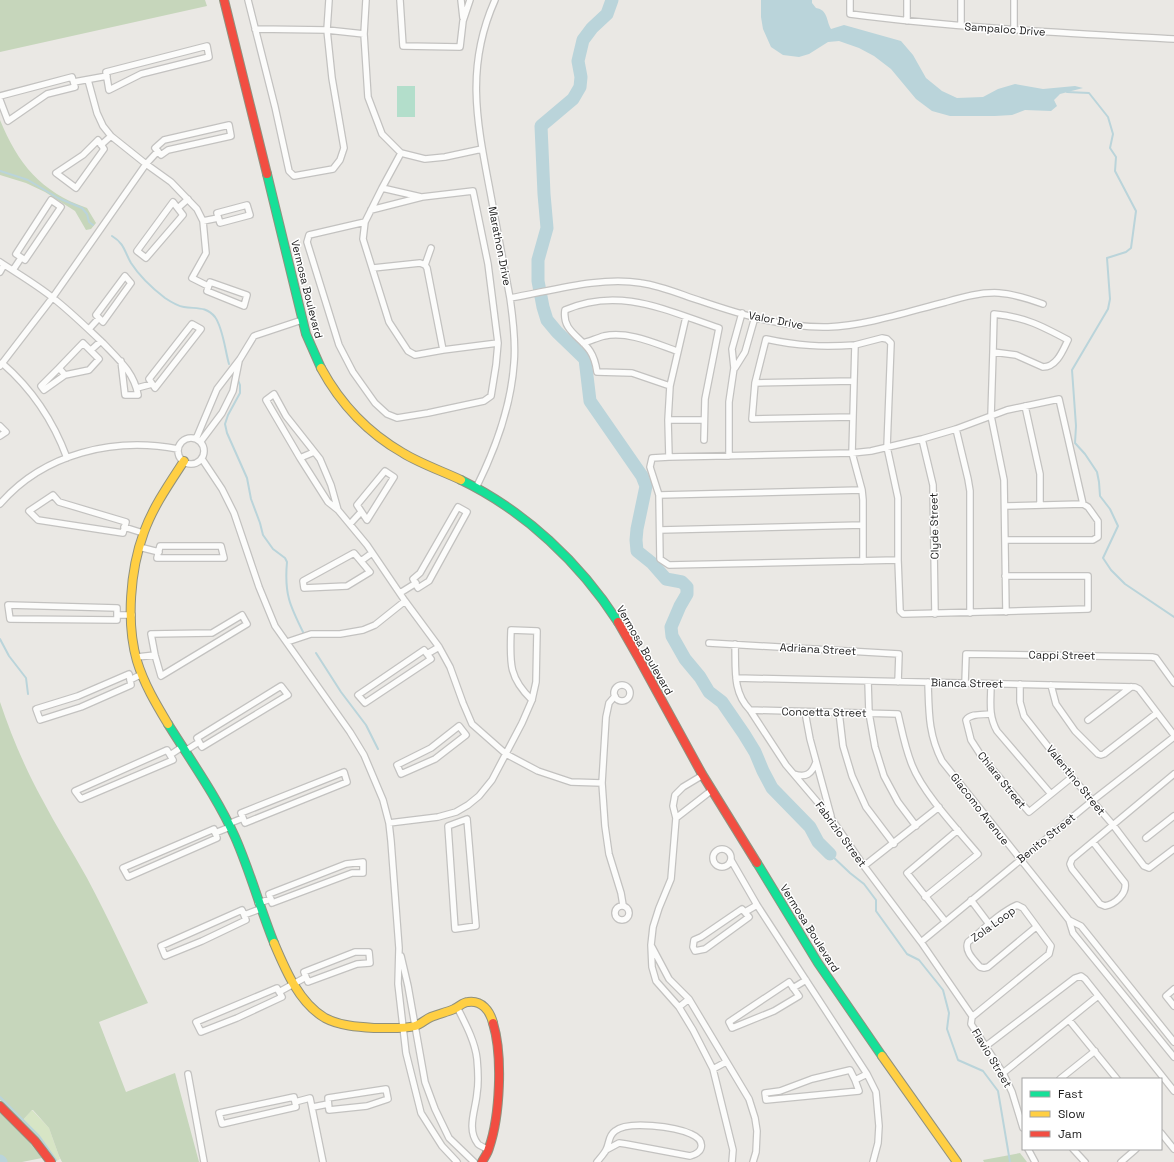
<svg xmlns="http://www.w3.org/2000/svg" width="1174" height="1162" font-family="'Space Grotesk',sans-serif">
	<rect width="100%" height="100%" fill="#eae8e4"/>
	<path fill="#d7e5c5" d="M32,1110L49,1128L60,1159L55,1162L40,1140L21,1122Z"/>
	<path fill="#c6d6bb" d="M0,0H205L207,6L0,52Z
		M0,120C18,164 41,192 87,208L96,223L91,229L86,230L75,211L45,192L26,183L0,175Z
		M0,702C11,735 25,768 42,799C56,826 72,851 87,878C109,919 128,961 148,1003L99,1022L126,1092L175,1073L199,1162H62L59,1156L49,1128L33,1110H32L21,1122L0,1100Z
		M0,1113L29,1142L42,1158L22,1162H0Z
		M1020,1153L1027,1162H984L983,1160Z"/>
	<path fill="#b3decb" d="M397,86H415V117H397Z"/>
	<path fill="#bad4da" d="M761,0H812V3L816,8C828,10 826,20 831,29L844,25L901,41L913,55L926,78L942,91L957,98L983,97L998,89L1015,84L1043,89L1075,86L1083,88L1060,94L1054,100L1057,106L1051,111L1025,110L1012,115L995,116H950L932,111L916,99L891,69L874,56L859,48L839,41L828,42L809,54L799,57L783,55L771,47L763,29L761,17Z"/>
	<g fill="none" stroke-linecap="round" stroke-linejoin="round">
		<path stroke="#bad4da" stroke-width="2" d="M1067,92L1089,93L1108,117L1113,134L1110,148L1116,157L1115,171L1136,211L1131,248L1126,252L1107,258L1110,299L1108,309L1072,370L1076,426L1075,443L1085,454L1097,472L1099,482L1100,496L1110,509L1118,526L1103,558L1111,570L1125,584L1174,617
			M0,171L28,180L58,198L82,208L87,214L89,222L93,225
			M112,236C125,244 124,251 131,263C140,277 152,288 165,298C171,302 177,306 184,307C196,309 206,306 215,317C223,328 225,350 229,364
			M238,380L240,385V393L228,415L225,424L227,433L247,478L251,499L260,523L263,535L273,549L285,558L287,562C284,594 290,606 304,634
			M0,639L9,656L26,678L28,694
			M316,653L341,692L366,725L378,749
			M830,854L850,873L864,884L876,900V911L907,954L919,960L943,990L949,1013L947,1029L958,1060L983,1071L998,1091L1010,1162
			M0,1097L39,1136L56,1160"/>
		<path stroke="#bad4da" stroke-width="13" d="M612,0L607,14L592,28L583,40L578,61L581,77L580,87L573,99L541,126L544,194L547,228L538,260V281L543,307L547,320L557,332L585,359L590,401L642,476L646,486L637,529L636,540L637,551L652,563L666,579L682,582L687,587V594L680,606L671,627L672,636L685,659L700,677L709,692L722,702L744,734L755,752L763,771L772,788L810,827L818,842L830,854
			M0,1161L1,1162"/>
		<g stroke="#c3c2c0" stroke-width="8">
			<path id="street" d="M248,0L275,107L289,171L294,176L333,169L340,160L344,148L332,78L327,30L329,0
				M366,0L364,34L368,97L382,134L401,153L425,159L445,157L482,149
				M400,0L403,46L460,47L463,21L470,0
				M461,0L463,18
				M850,0V14C958,28 1066,33 1174,39
				M907,21V0
				M961,25V0
				M255,29L327,30L364,34
				M1014,30V0
				M207,46L209,57L141,74L109,90L106,72Z
				M88,80L97,113L103,126L111,136L146,164L171,182L197,209L203,221L206,253L192,278L208,286
				M74,82L107,76
				M0,96L72,77L75,87L47,94L8,121L0,100
				M229,125L231,136L168,150L161,155L155,148L164,140Z
				M98,140L104,149L76,188L56,173L83,155Z
				M101,145L111,136
				M401,153L382,188L365,222L363,239L389,322L408,351L415,355L443,350L498,343
				M382,188L421,197
				M51,200L61,207L25,260L16,254Z
				M173,202L183,215L146,258L137,251Z
				M247,205L250,215L220,223L217,213Z
				M178,208L188,199
				M203,221L218,218
				M365,222L309,235L307,242L339,345L353,372L375,403L387,414L397,418L428,413L484,401L491,396L496,365L498,343L488,264L473,191L422,197L371,210
				M0,262C18,274 37,285 53,298C71,312 87,328 103,343C118,359 134,372 138,395H125L121,361
				M425,265L431,248
				M373,268L420,263L425,265L427,268L443,350
				M13,270L21,258
				M0,272L4,265
				M125,276L131,283L103,322L96,315Z
				M210,282L247,295L244,306L207,291Z
				M510,298C551,291 600,276 641,283C662,286 682,295 701,301C742,315 785,328 828,327C865,326 910,311 946,302C963,297 981,292 999,293C1014,294 1029,299 1043,304
				M686,317L670,386L668,420L669,457L652,458L650,467L659,495L660,559L669,565L898,560
				M192,324L201,329L155,388L149,379Z
				M89,329L99,318
				M83,343L99,359L89,370L65,375L59,368Z
				M583,343C590,341 597,338 604,336C628,331 654,343 677,351
				M855,345L882,338L887,339L891,343L887,447L898,498V560L900,611L903,614L1088,609V576H1005
				M91,350L101,341
				M993,352L994,314C1025,317 1042,326 1068,340C1063,350 1057,367 1043,367L1016,355L993,352L991,416L1004,480L1006,612
				M2,363C32,389 53,420 67,458
				M0,366L53,297L146,164L158,151
				M59,368L41,386L44,390L65,375
				M735,368L745,352L755,317
				M755,383L854,381
				M670,386L632,373L597,372C596,365 594,357 590,351C580,336 562,331 565,310C620,286 667,311 719,328L705,399L704,440
				M137,388L152,384
				M1025,406L1040,474V505
				M853,417L752,419L755,383L766,339C798,346 822,347 855,345L852,453L862,490L863,500V561
				M668,420H704
				M0,426L6,432L0,436
				M956,429L968,479L970,491V613
				M178 451a13 13 0 1 1 26 0a13 13 0 1 1-26 0Z
				M196,439L217,389L240,359L254,336L302,320
				M922,439L933,485L935,614
				M201,441L222,413L233,391L239,361
				M729,456V402L734,368L732,349L742,313
				M669,457L852,453L871,451L922,439L956,429L1007,410L1059,399L1083,504
				M300,458L314,452
				M202,459L222,489L234,513L259,587L275,626L350,732L364,755L383,800L389,823L391,841L399,948L398,984L406,1053L421,1113L442,1146L457,1162
				M385,471L394,477L367,520L357,505Z
				M476,488C496,448 511,407 514,363C516,342 513,319 510,298C503,262 497,227 490,191C477,122 465,67 495,0
				M53,495L59,502L126,522L123,533L38,520L29,511Z
				M659,495L862,490
				M0,504C44,453 114,437 178,449
				M458,507L467,512L429,581L418,588L413,579L420,573Z
				M338,510L331,485L320,459L286,416L274,394L266,400L300,458L328,502L338,510L367,545L405,601L439,647L450,667L463,703L472,724L506,754L538,771L571,782L602,783
				M350,524L361,512
				M124,527L143,533
				M660,530L863,525
				M1005,540H1093L1098,537V521L1088,507L1083,504L1005,506
				M160,546H221L224,558H157Z
				M139,547L159,552
				M354,553L370,572L347,586L304,588L303,581Z
				M361,561L372,553
				M400,593L416,583
				M8,605L117,608V620L10,619Z
				M117,615H132
				M242,615L247,624L161,676L155,655L151,634L212,633Z
				M287,642L311,634H340L363,630L375,625L405,601
				M709,643L899,654L898,682
				M735,644C736,668 732,692 750,710L786,765L831,818L864,866L921,942L972,1016
				M424,650L431,659L365,703L358,695Z
				M427,654L439,647
				M137,657L155,655
				M129,674L131,685L81,707L40,720L36,709L78,696Z
				M736,678L1135,687L1139,689L1174,735
				M130,680L142,674
				M868,681L869,713L875,747L884,776L898,802L916,826
				M928,682C929,711 928,734 942,761L1069,920L1081,926L1174,1042
				M965,683L966,654L1152,657L1156,658L1174,683
				M991,684C991,701 988,715 997,731L1051,794
				M1020,684V702L1024,716L1072,777L1113,825L1144,866L1149,868L1174,849
				M1051,685L1056,704L1075,731L1098,754L1101,755L1104,754L1157,713
				M614 693a8 8 0 1 1 16 0a8 8 0 1 1-16 0Z
				M281,686L288,695L202,747L197,738Z
				M615,696L609,703L606,717L602,783L605,826L609,854L621,893L623,905
				M750,710L898,714C902,731 905,748 912,765C923,793 957,829 978,854L925,897
				M805,712L810,739L831,816
				M839,712L843,746L852,776L866,807L894,844
				M990,714C982,715 971,713 966,720L971,740L982,757L1029,812L1072,777
				M1088,720L1131,687
				M459,726L466,735L435,759L401,774L397,765L431,748Z
				M167,750L173,760L81,799L75,791Z
				M185,751L199,742
				M170,755L182,747
				M344,772L347,782L245,823L241,813Z
				M794,774C806,778 812,774 816,762
				M703,775L683,787L675,795L673,806L676,818L671,879L659,908L653,927L651,945L652,967L656,981L679,1007L693,1030L713,1069L733,1150L732,1162
				M676,818L712,790
				M467,819L476,926L455,929L448,826Z
				M389,823L438,817L456,812L468,805L479,796L492,780L522,723L532,700L536,682L537,631L511,630C510,662 508,677 532,700
				M228,824L243,818
				M214,829L217,838L128,877L123,868Z
				M215,833L230,827
				M1146,838L1174,816
				M1093,842L1125,883C1127,894 1115,904 1105,906L1100,904L1072,869L1070,864L1072,859L1174,774
				M713 858a9 9 0 1 1 18 0a9 9 0 1 1-18 0Z
				M731,860L757,905L867,1074L876,1092L879,1126L878,1143L873,1162
				M363,862V873H352L272,903L269,894L346,864Z
				M864,866L939,807
				M971,900L989,924
				M258,903L271,899
				M615 913a7 7 0 1 1 14 0a7 7 0 1 1-14 0Z
				M742,909L749,917L705,949L695,951L693,947L694,940L701,937Z
				M242,910L246,920L202,941L165,956L161,946Z
				M745,912L757,905
				M244,915L260,909
				M1069,920L1073,933L1174,1057
				M945,921L907,873L958,830
				M921,942L1092,801L1174,737
				M652,947L669,979L689,999L749,1099L755,1118L757,1131L756,1152L753,1162
				M355,952H369L370,963L357,964L308,982L304,972Z
				M401,956L408,986L425,1082L435,1109L449,1138L474,1162
				M789,982L799,996L774,1011L732,1028L729,1022Z
				M277,988L282,997L237,1018L201,1032L196,1022Z
				M793,988L806,980
				M1174,989L1166,996L1174,1006
				M279,992L306,977
				M457,1007C465,1023 475,1041 477,1059C478,1070 479,1082 477,1093C476,1109 466,1129 478,1144C480,1146 486,1148 489,1150
				M679,1007L689,999
				M1069,1020L1117,1079
				M986,1046L1075,978L1081,976L1085,979L1174,1091
				M713,1069L726,1062
				M850,1070L855,1080L859,1091L766,1100L765,1093L780,1091L812,1079Z
				M1003,1073L1098,996
				M188,1074L204,1162
				M1060,1079L1095,1051
				M855,1080L867,1074
				M386,1089L388,1099L367,1106L329,1110L328,1098Z
				M294,1097L296,1107L222,1124L219,1113Z
				M295,1102L310,1098L323,1162
				M313,1107L328,1104
				M1023,1128L1012,1092L1003,1073L971,1024L972,1017L1049,954L1051,946L1023,908L1017,905C999,913 983,930 968,942C964,951 974,960 980,967L984,968L988,967L1036,927
				M1161,1133L1174,1149
				M1028,1149L1035,1162
				M1073,1149L1085,1162
				M597,1162C600,1158 604,1154 606,1150C610,1142 608,1136 615,1131C628,1120 676,1127 691,1134C705,1140 705,1152 690,1156L626,1144L619,1143L606,1150
				M1121,1162L1136,1149"/>
		</g>
		<g stroke="#90917e" stroke-width="10">
			<path id="fast" d="M267,174L306,334L321,368
				M461,480C525,511 580,563 618,622
				M168,724C191,761 217,797 235,837C250,871 260,908 274,943
				M757,863L818,963L882,1056"/>
		</g>
		<g stroke="#90917e" stroke-width="10">
			<path id="slow" d="M321,368C340,403 368,433 403,453C421,464 442,471 461,480
				M168,724C156,704 144,684 137,661C126,623 130,570 144,532C153,507 169,484 184,461
				M274,943C285,969 299,1003 325,1018C340,1026 359,1027 375,1028C387,1028 405,1029 415,1026C421,1024 426,1019 431,1017C439,1014 447,1012 454,1009C459,1007 463,1002 468,1002C482,1000 490,1011 493,1023
				M882,1056L957,1162"/>
		</g>
		<g stroke="#90917e" stroke-width="10">
			<path id="jam" d="M224,0L267,174
				M618,622L638,657L702,774L757,863
				M0,1106L35,1141L51,1162
				M482,1162C484,1158 488,1153 489,1148C500,1116 503,1056 493,1023"/>
		</g>
		<use href="#street" stroke="#fcfcfb" stroke-width="5.5"/>
		<use href="#fast" stroke="#16e098" stroke-width="8"/>
		<use href="#slow" stroke="#ffcf43" stroke-width="8"/>
		<use href="#jam" stroke="#f24e42" stroke-width="8"/>
	</g>
	<g text-anchor="middle" dominant-baseline="central" stroke-width="3" stroke-linejoin="round" paint-order="stroke">
		<g font-size="11" fill="#1c1c1c" stroke="#fff">
			<text transform="translate(1005 29) rotate(4)">Sampaloc Drive</text>
			<text transform="translate(500 246) rotate(79)">Marathon Drive</text>
			<text transform="translate(307 289) rotate(76)">Vermosa Boulevard</text>
			<text transform="translate(776 320) rotate(11)">Valor Drive</text>
			<text transform="translate(934 526) rotate(-91)">Clyde Street</text>
			<text transform="translate(818 649) rotate(3)">Adriana Street</text>
			<text transform="translate(645 650) rotate(60)">Vermosa Boulevard</text>
			<text transform="translate(1062 655) rotate(1)">Cappi Street</text>
			<text transform="translate(967 683) rotate(1)">Bianca Street</text>
			<text transform="translate(824 712) rotate(1)">Concetta Street</text>
			<text transform="translate(1002 780) rotate(51)">Chiara Street</text>
			<text transform="translate(1076 780) rotate(51)">Valentino Street</text>
			<text transform="translate(980 809) rotate(52)">Giacomo Avenue</text>
			<text transform="translate(841 834) rotate(54)">Fabrizio Street</text>
			<text transform="translate(1046 838) rotate(-39)">Benito Street</text>
			<text transform="translate(993 924) rotate(-36)">Zola Loop</text>
			<text transform="translate(810 928) rotate(58)">Vermosa Boulevard</text>
			<text transform="translate(992 1058) rotate(59)">Flavio Street</text>
		</g>
	</g>
	<rect x="1022" y="1078" width="140" height="72" fill="#ffffff" stroke="#a4a4a4"/>
	<rect x="1030" y="1091" width="20" height="6" fill="#16e098" stroke="#a4a4a4"/>
	<text x="1058" y="1098" font-size="12" fill="#1c1c1c">Fast</text>
	<rect x="1030" y="1111" width="20" height="6" fill="#ffcf43" stroke="#a4a4a4"/>
	<text x="1058" y="1118" font-size="12" fill="#1c1c1c">Slow</text>
	<rect x="1030" y="1131" width="20" height="6" fill="#f24e42" stroke="#a4a4a4"/>
	<text x="1058" y="1138" font-size="12" fill="#1c1c1c">Jam</text>
</svg>
